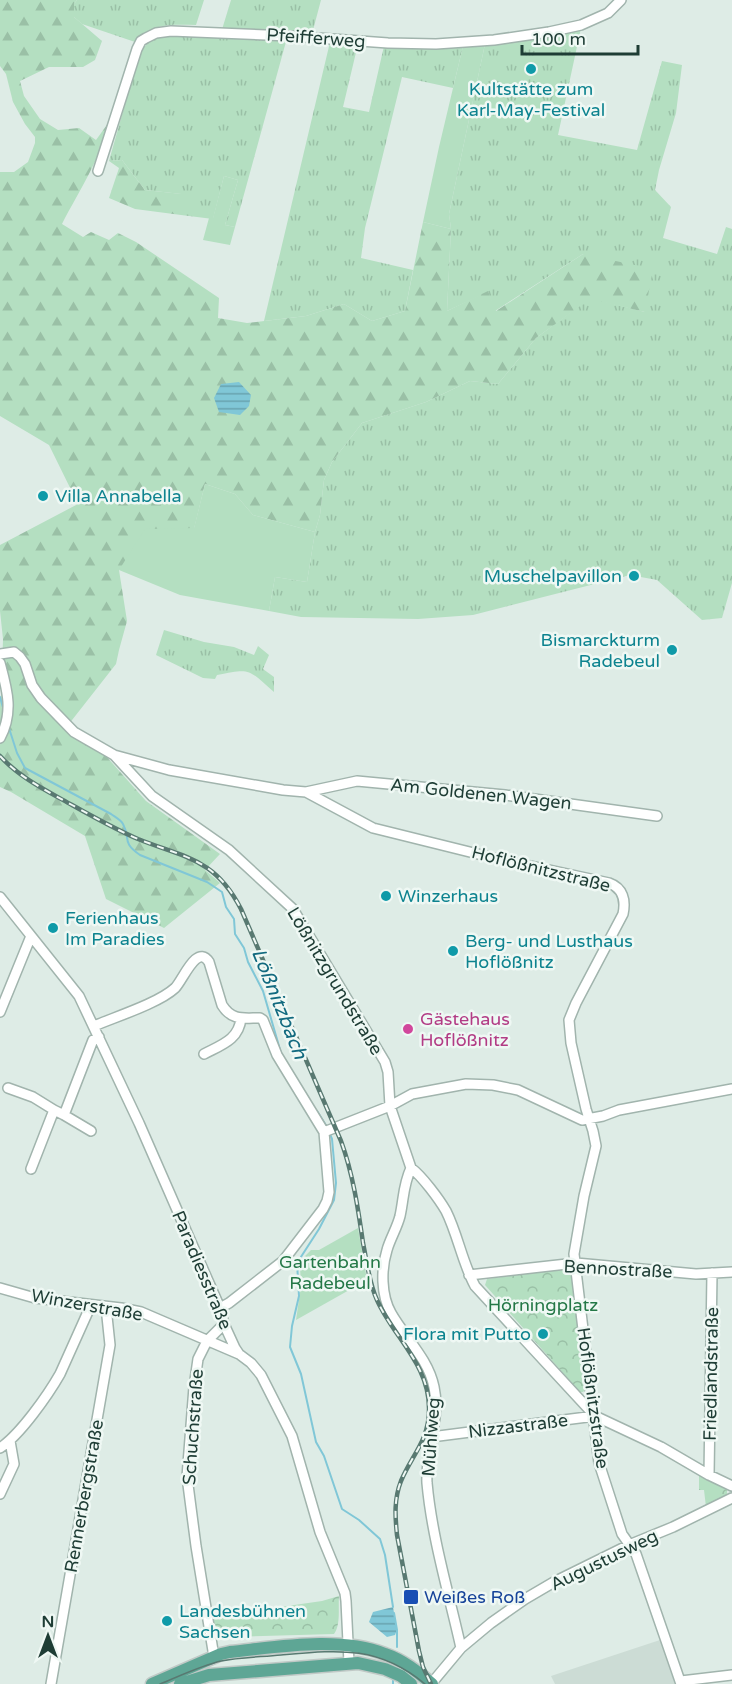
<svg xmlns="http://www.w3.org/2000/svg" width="732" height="1684" font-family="'Varela Round',sans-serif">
	<defs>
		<pattern id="grass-tufts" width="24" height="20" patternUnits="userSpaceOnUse" patternTransform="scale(1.5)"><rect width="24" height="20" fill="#b4dfc1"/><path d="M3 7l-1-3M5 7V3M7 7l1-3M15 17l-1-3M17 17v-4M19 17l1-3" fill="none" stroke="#9ac0a6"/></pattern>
		<pattern id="forest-firs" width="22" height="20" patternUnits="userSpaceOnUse" patternTransform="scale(1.5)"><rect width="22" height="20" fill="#b4dfc1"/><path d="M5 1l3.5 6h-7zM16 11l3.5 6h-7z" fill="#9ac0a6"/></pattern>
		<pattern id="park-crowns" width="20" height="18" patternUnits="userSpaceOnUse" patternTransform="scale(1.5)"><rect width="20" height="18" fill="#b4dfc1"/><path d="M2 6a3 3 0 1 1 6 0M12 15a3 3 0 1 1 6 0" fill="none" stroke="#9ac0a6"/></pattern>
		<pattern id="water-rules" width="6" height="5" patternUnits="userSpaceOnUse" patternTransform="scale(1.5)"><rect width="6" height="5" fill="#80c7d7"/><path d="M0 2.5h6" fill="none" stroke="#68a3af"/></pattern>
	</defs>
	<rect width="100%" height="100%" fill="#deece6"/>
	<path fill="#ccdcd5" d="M660,1640L675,1684H555L551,1676Z"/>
	<path fill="url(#grass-tufts)" d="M77,0H204L196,25C172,25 153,22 135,42L82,24L74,17V4Z
		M231,0H321L312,34L287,38L235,227L225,225L238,180L224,176L213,219L181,215V194L145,190L122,160L109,161L140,51L149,42L164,35L220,36Z
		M581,28L558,135L637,150L662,61L682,65L676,113L659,170L655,190L671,207L663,238L717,254L726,227L732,229V583L722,618L702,620L657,580L630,575L473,615L418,619L301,617L269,611L275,577L307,582L315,532L320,515L324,480L332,462L362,423L426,402L470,381L498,384L536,338L590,298L645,312L583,254L495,311L488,292L447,311L451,229L449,214L485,44Z
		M330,42L358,44L343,107L369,112L384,46H463L453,88L402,77L365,228L361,258L413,270L405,311L372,321L344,304L306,316L264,321Z
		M164,630L204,642L234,647L254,655L258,646L269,655L263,669L274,677V692C247,669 252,668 217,675L215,679L203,678L156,655Z"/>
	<path fill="url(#forest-firs)" d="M0,0H77L74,4V17L102,41L95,60L83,67H49L20,81L24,96L40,119L58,130L79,128L96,140L109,122C101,158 79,191 62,224L83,237L91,232L109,240L118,233L136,242L219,298L218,318L247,323L306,316L344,304L372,321L405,311L423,222L451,229L447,311L488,291L496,311L583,254L653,269L645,312L590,299L536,338L498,384L470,381L426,402L362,423L332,462L324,480L320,515L315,532L253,515L235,494L205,484L194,529L119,570L127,621L119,650L116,664L65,729L105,755L146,801L220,854L205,870L220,883L164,928L106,899L85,836L11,792L0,787V695L1,699L3,639L0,611V545L78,504L49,445L0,416V172H14L28,162L35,143V137L25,124L13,102L6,74L0,66Z
		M122,160L145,190L182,194L181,215L135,209L109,198L119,168L109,161Z"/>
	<path fill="url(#park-crowns)" d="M566,1269L569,1271L571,1274L585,1390L583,1392H580L485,1285L487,1279Z
		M699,1475L727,1490V1495L706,1507L704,1490H699Z
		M339,1596C338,1608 341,1624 334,1634L229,1637L222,1639L211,1617L322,1601Z"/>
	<path fill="#b4dfc1" d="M485,44L449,214L451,229L423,222L439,147L463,46Z
		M224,176L238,180L225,225L235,227L230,245L203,240L209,218H213Z
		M205,484L235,494L253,515L315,532L307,582L275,577L269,611L180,595L119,570L145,529L194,528Z
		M358,1228L367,1280L296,1320L301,1286L300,1266L304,1257L311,1250H319Z"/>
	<path fill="url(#water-rules)" d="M239,382L251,395L249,406L240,415L219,412L214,398L221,384Z
		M393,1607L397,1630L395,1635L387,1637L369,1622L373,1612Z"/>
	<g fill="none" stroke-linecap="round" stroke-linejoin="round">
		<path stroke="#80c7d7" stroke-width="2" d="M0,697L4,711
			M8,725L17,753L25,768L111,814C115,817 121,820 123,824C131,839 121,842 140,855L207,882L222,892L226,907L234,919L235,934L244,948L248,962L263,991L281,1053
			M290,1068L307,1096
			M317,1111L327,1127
			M329,1132L332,1139L336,1183L334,1200L319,1229L297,1263L299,1296L292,1326L290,1347L301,1374L316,1442L324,1456L342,1509L359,1520L380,1539L385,1555L393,1607
			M394,1613L397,1630V1647
			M393,1680V1684"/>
		<g stroke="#a1b4ad" stroke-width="12">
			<path id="minor" d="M98,171L137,49L141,41L146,38L156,33L171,31L290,36L388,43L436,44L494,40L549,32L581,25L608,13L621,0
				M0,654L14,652L20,657L25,664L32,685L41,698L74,732L114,755L152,796L229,850L293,909L385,1062L388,1072L390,1106L411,1168C422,1176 439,1199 446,1211C458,1235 462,1262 475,1286L595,1416
				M0,663C7,689 14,712 0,738
				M114,755L169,770L283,790L306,792L373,828L494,858L609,883C623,888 626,900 623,914L576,1003L569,1020L571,1043L586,1109L593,1131L596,1146L584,1196L574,1254L599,1463L622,1534L636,1554L681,1684
				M306,792L357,781L505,795L657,816
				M0,897L79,996L139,1123L209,1283L220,1308L224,1324L235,1348L239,1354L251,1363L261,1375L292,1436L320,1532L345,1593L346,1601L349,1663
				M0,1012L31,936
				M94,1026C115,1017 159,1003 175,988C183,980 197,943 209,962L222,1005C232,1021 243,1018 260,1018L263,1020L277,1055L324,1132L329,1192L327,1201L323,1209L283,1261L229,1303L220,1308
				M204,1054C221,1045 239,1040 241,1018
				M8,1088L33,1097L54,1110
				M64,1115L91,1131
				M324,1132L390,1106L412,1094L466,1084L493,1085L518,1090L582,1120L603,1116L619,1110L732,1089
				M411,1168C403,1185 404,1198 400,1216C397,1228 390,1239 387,1250C381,1269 381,1295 391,1313C405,1338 428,1358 434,1387C441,1419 425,1451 427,1483C432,1538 449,1594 461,1648
				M31,1169L54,1110L64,1115L93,1040L99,1037
				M469,1275L576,1263L696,1274L732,1272
				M0,1288L35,1298L121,1308L141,1312L239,1354
				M431,1437L595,1416L661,1447L709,1475L732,1486
				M0,1448C20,1435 48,1395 60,1374L91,1305
				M709,1475L712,1273
				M0,1494L14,1464L10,1441
				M214,1657L196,1546L187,1477L194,1387L198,1359L207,1341L224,1324
				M681,1681L732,1675
				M51,1684L110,1345L106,1307
				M431,1684L461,1648L491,1623L525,1599L554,1582L629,1545L673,1527L732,1498"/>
		</g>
		<g stroke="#c0c9c6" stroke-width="15">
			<path id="major" d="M152,1684L221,1654L230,1652C278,1647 339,1636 385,1654C403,1660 418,1672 432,1684
				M180,1684L209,1675L358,1663L385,1669L401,1676L411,1684"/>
		</g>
		<use href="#minor" stroke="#fff" stroke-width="9"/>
		<use href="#major" stroke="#5ea695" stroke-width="12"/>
		<path stroke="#587971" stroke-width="1.5" d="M160,1684C180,1676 200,1666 221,1661C240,1657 261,1657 281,1655C338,1650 378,1645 425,1684"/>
		<g stroke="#587971" stroke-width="4.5">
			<path id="rail" d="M0,756C20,778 47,791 72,805C94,817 115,829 138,839C185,858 215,858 241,909L341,1141C353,1174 358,1208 363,1243C367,1262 369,1283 377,1300C394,1338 430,1365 429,1410C429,1440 412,1455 401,1481C394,1499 395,1516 397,1535L419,1651L423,1667L431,1684"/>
		</g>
		<use href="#rail" stroke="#eff8f4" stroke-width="2" stroke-dasharray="7" stroke-linecap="butt"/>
	</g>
	<g fill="#0f9aa8" stroke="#eff8f4" stroke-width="2">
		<circle cx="531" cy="69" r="6"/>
		<circle cx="43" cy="496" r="6"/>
		<circle cx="634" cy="576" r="6"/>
		<circle cx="672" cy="650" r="6"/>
		<circle cx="386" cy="896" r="6"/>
		<circle cx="53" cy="928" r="6"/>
		<circle cx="453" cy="951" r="6"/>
		<circle cx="543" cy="1334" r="6"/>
		<circle cx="167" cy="1621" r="6"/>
	</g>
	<circle fill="#d1479c" stroke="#eff8f4" stroke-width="2" cx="408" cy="1029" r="6"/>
	<rect fill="#1a4fb4" stroke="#eff8f4" stroke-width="2" x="403" y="1589" width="16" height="16" rx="3"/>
	<g text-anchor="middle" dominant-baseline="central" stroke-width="5" stroke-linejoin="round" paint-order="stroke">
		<g font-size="18" fill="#1e3d35" stroke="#eff8f4">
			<text transform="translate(316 38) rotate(4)">Pfeifferweg</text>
			<text transform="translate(481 794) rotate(6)">Am Goldenen Wagen</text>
			<text transform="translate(541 869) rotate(14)">Hoflößnitzstraße</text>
			<text transform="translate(335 981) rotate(59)">Lößnitzgrundstraße</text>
			<text transform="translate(618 1269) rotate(3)">Bennostraße</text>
			<text transform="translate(202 1270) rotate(67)">Paradiesstraße</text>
			<text transform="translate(87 1305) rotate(10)">Winzerstraße</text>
			<text transform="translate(711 1374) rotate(-89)">Friedlandstraße</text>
			<text transform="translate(593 1398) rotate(82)">Hoflößnitzstraße</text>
			<text transform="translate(518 1426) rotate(-7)">Nizzastraße</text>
			<text transform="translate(193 1427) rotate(-86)">Schuchstraße</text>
			<text transform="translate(431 1437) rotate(-86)">Mühlweg</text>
			<text transform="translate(84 1496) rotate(-80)">Rennerbergstraße</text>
			<text transform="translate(604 1560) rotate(-26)">Augustusweg</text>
		</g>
		<g font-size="18" fill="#0d838f" stroke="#eff8f4" text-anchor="start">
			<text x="531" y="89" text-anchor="middle">Kultstätte zum<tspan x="531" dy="21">Karl-May-Festival</tspan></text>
			<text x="55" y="496">Villa Annabella</text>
			<text x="622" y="576" text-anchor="end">Muschelpavillon</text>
			<text x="660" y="640" text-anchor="end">Bismarckturm<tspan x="660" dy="21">Radebeul</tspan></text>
			<text x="398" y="896">Winzerhaus</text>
			<text x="65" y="918">Ferienhaus<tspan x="65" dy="21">Im Paradies</tspan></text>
			<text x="465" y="941">Berg- und Lusthaus<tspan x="465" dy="21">Hoflößnitz</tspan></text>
			<text x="531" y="1334" text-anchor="end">Flora mit Putto</text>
			<text x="179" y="1611">Landesbühnen<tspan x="179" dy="21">Sachsen</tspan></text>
		</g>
		<g font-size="18" fill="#b23c85" stroke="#eff8f4" text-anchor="start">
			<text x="420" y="1019">Gästehaus<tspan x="420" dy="21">Hoflößnitz</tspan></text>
		</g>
		<g font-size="18" fill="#247847" stroke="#eff8f4">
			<text x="330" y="1262">Gartenbahn<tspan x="330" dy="21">Radebeul</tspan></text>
			<text x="543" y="1305">Hörningplatz</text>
		</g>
		<g font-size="18" fill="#164399" stroke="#eff8f4" text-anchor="start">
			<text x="424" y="1597">Weißes Roß</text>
		</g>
		<g font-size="20" font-style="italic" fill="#126a7f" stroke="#eff8f4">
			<text transform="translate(279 1004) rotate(68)">Lößnitzbach</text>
		</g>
	</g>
	<g transform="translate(48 1636)" stroke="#eff8f4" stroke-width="4.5" paint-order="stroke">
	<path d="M0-4.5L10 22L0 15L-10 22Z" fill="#1e3d35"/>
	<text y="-9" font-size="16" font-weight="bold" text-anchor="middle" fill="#1e3d35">N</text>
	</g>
	<path d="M522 45v9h116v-9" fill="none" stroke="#1e3d35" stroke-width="3"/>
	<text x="531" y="45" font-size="18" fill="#1e3d35" stroke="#eff8f4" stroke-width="4.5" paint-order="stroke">100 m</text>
</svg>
